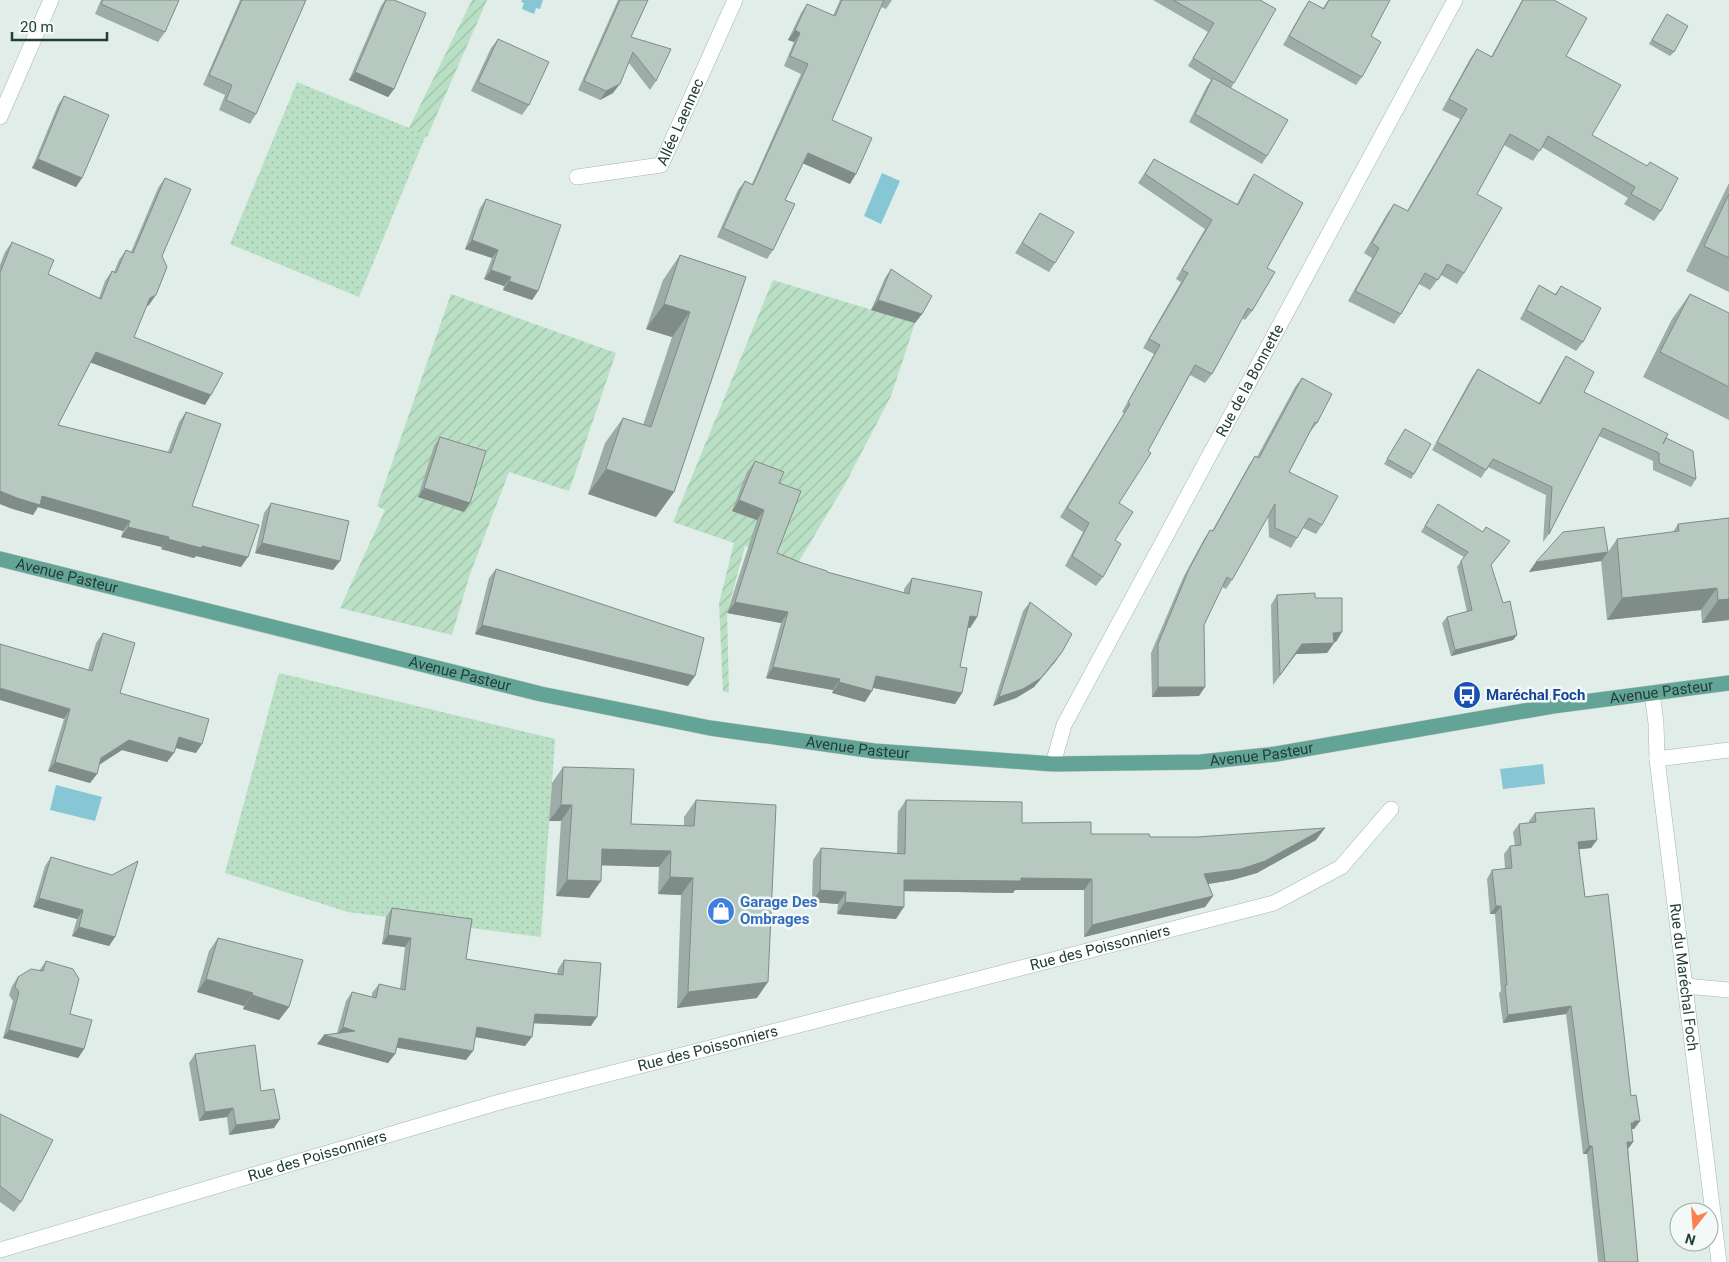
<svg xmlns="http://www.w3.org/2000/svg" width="1729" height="1262" font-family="Roboto,sans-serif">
	<defs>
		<pattern id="grass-dots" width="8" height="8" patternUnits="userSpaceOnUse" patternTransform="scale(1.25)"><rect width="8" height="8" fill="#b9dfc4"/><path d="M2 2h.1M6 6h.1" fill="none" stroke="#9fc0a9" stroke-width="1.8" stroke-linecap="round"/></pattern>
		<pattern id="garden-furrows" width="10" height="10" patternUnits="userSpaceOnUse" patternTransform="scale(1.25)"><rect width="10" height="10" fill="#b9dfc4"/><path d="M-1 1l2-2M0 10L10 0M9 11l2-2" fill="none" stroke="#9fc0a9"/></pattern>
	</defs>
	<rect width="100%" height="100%" fill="#e1ede8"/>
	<path fill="url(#grass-dots)" d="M297,82L426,135L359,297L230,244Z
		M279,673L555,739L541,937L348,912L225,873Z"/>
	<path fill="url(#garden-furrows)" d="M472,0H487L427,137L409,128Z
		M773,280L915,323L891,396L844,486L798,563L745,546L727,613L729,693L723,691L719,603L734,543L673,522Z
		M451,294L616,353L569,491L509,472L470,574L452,635L340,608L385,510L377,506Z"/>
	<path fill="#87c6d4" d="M522,0H543L540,9L536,8L534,14L522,9L524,3L521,2Z
		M882,173L900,181L881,224L864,216Z
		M1543,764L1545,784L1503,789L1500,769Z
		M56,785L102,797L95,821L50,810Z"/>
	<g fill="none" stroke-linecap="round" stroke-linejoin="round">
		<g stroke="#a4b5af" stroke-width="16">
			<g id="street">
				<path d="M0,117L51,0"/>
				<path id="s1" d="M577,177L661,165L735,0"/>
				<path id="s2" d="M1652,693L1656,723L1657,759L1719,1262"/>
				<path d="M1657,759L1729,750"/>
				<path id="s3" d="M1053,764L1064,725L1455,0"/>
				<path d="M1685,986L1729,990"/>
				<path id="s4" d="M0,1250L503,1101L1274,903L1341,867L1391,809"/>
			</g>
		</g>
		<g stroke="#c1c9c7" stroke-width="16">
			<g id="primary">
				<path id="s5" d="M0,559L541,694L710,728L874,751L957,757L1053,764L1201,762L1276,754L1553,706L1729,683"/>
			</g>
		</g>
		<use href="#street" stroke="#fff" stroke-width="15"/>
		<use href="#primary" stroke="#64a496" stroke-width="15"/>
	</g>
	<path fill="#9daca6" d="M101,0H179L165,32L158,42L95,14Z
		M240,0H306L256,114L250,124L219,110L225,95L203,85Z
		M385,0H394V89L388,97L349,80L381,6Z
		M618,0H648L631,37L656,81L650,90L629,63L613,93L600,100L578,90Z
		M840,0H892L886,9L881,7L832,120L850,184L803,163L785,200L773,250L767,259L717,237L738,190L745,181L752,184L801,74L784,66L794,42L788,40L801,13L807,4L833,16Z
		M1153,0H1260L1234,83L1231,88L1267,156L1262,164L1189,122L1207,86L1211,80L1188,66L1208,32Z
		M1328,0H1390L1371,36L1362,77L1356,85L1283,45L1303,10L1309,1L1323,8Z
		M1522,0H1554L1566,56L1592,135L1661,211L1654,221L1624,204L1628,198L1542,147L1533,161L1504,145L1477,194L1464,273L1457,284L1441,275L1430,290L1419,284L1401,314L1394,324L1348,301L1372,258L1364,253L1387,214L1394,204L1407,211L1460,119L1442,110L1470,59L1477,49L1491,57Z
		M1667,14L1674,52L1670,56L1649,44Z
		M498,39L529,105L522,115L471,91L491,48Z
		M64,96L82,178L76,187L32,168L58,105Z
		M1154,159L1237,204L1248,183L1254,174L1267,268L1252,311L1245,320L1242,318L1212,374L1205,383L1190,375L1119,503L1115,540L1103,577L1096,586L1065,566L1083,532L1060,517L1124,413L1122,412L1154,354L1143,348L1181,282L1176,279L1205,229L1138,183Z
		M165,178L162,256L149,305L146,306L134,337L205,405L91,362L58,425L168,452L179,422L186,412L192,506L241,567L196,556L194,558L161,549L162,547L121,537L123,531L38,507L33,515L10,508L0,504V265L5,252L12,242L48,274L99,298L105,281L112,271L114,272L119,260L126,250L131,252L158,188Z
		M1729,183V292L1686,271Z
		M486,199L538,291L532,300L503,290L504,286L484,279L492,258L465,249L480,208Z
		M1040,213L1055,263L1049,272L1015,253Z
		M680,255L746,277L674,492L656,517L588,494L605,443L623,418L643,425L672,337L646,329L663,280Z
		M891,269L922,314L915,323L871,310L885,278Z
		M1539,285L1555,294L1561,286L1583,342L1576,351L1520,319L1533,295Z
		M1690,294L1729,313V420L1643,377L1672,319Z
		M1566,356L1584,392L1665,440L1696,479L1691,487L1653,470V461L1599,436L1549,534L1543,542L1546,495L1488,467L1481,478L1432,450L1472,377L1478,369L1539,403L1561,364Z
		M1302,378L1317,423L1310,432L1289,472L1322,525L1316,534L1303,528L1291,548L1269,537L1268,515L1232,580L1226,589L1222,587L1204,625L1199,696L1152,697L1151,653L1183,578L1204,539L1210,530L1212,531L1249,465L1255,456L1257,457L1295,387Z
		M1405,429L1414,474L1411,479L1384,464Z
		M440,437L464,512L418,497L434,446Z
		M755,461L779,483L777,553L802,563L827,572L904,593V589L912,578L977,617L970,628H968L960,667L962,693L955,704L873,688L865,702L832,693L833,690L766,678L781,623L727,613L757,520L732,511L747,472Z
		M271,503L333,570L255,553L264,513Z
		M1438,504L1506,547L1491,565L1503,603L1517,635L1513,640L1451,656L1442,623L1447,617L1467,612L1457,567L1464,557L1421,532Z
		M1729,518V620L1702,623L1701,610L1607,620L1601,561L1529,572L1536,562L1608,552L1617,539L1673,532L1678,524Z
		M496,569L688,686L475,634L489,578Z
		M1277,595L1315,598L1336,642H1334V643L1327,653L1296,654L1273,685L1271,605Z
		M1030,602L1062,652L1055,662L1034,687L1016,698L993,706L1023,611Z
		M103,633L120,693L196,753L176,748L167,762L122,750L99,765L97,774L90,783L48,771L64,719L88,670L96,643Z
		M563,767L631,824L684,826V817L696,800L757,998L677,1008L681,895L658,894L659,867L601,865L589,898L556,896L561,821H549L552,783Z
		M906,800L1022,823L1091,834L1150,837L1316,840L1257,873L1232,880L1208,884L1213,896L1205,907L1084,937V890H1015L1013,893L904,891L896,919L837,914L838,904L812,902L813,860L821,848L897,853L898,812Z
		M1535,813L1597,840L1591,848L1579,849L1585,897L1631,1096L1640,1121L1634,1129H1631L1633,1142L1628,1149L1638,1262H1598L1587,1154H1583L1566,1014L1503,1023L1499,993L1501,991L1495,914H1490L1487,879L1492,870L1505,869L1504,854L1510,846H1515L1513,832L1519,824L1529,823V821Z
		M51,857L115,937L109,946L72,936L77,919L33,907L45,866Z
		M392,908L466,959L557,974L558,969L564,960L591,1026L534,1023L525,1046L475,1037L466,1060L396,1047L395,1054L388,1063L317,1044L337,1033L346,1001L352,992L372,997V993L379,984L400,989L405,947L382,944L386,917Z
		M218,938L289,1007L279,1020L243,1009L244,1006L197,992L209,951Z
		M46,961L70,1014L84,1049L78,1058L3,1038L13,1001L9,995L12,986L18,977L39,971Z
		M195,1054L261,1091L280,1119L274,1128L229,1135L227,1117L199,1121L189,1063Z
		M0,1114L21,1202L14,1212L0,1202Z"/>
	<path fill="#808c87" d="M795,30L800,33L794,42L788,40Z
		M355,72L394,89L388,97L349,80Z
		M620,84L613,93L600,100L606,91Z
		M808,153L856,174L850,184L802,163Z
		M38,159L82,178L76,187L32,168Z
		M472,240L498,250L492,258L465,249Z
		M491,270L511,277L504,286L484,279Z
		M509,281L538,291L532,300L503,290Z
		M156,295L149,305L143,308L150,298Z
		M878,300L922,314L915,323L871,310Z
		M664,304L690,312L672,337L646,329Z
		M96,352L211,395L205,405L89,362Z
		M606,469L674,492L656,517L588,494Z
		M424,488L470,503L464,512L418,497Z
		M0,491L42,496L130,521L123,531L38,507L33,515L10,508L0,504Z
		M739,500L764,510L757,520L732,511Z
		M128,527L169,537L162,547L121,537Z
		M168,539L202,546L248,557L241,567L196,556L194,558L161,549Z
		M262,543L340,561L333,570L255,553Z
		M1608,552L1601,561L1529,572L1536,562Z
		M1717,588L1701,610L1607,620L1622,598Z
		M1729,599V620L1702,623L1718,600Z
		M735,602L788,612L781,623L727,613Z
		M970,616L977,617L970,628L963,627Z
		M482,625L695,676L688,686L475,634Z
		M1342,632L1336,642H1327L1333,633Z
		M1517,635L1513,640L1451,656L1455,650Z
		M1334,643L1327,653L1296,654L1273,685L1302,644Z
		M1062,652L1055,662L1034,687L1016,698L993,706L999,697Z
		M773,667L840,679L833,690L766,678Z
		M876,676L962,693L955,704L869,687Z
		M839,682L872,691L865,702L832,693Z
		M1158,687H1205L1199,696L1152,697Z
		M0,688L70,709L64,719L0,700Z
		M179,737L202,744L196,753L172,747Z
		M129,740L174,753L167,762L122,750L94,768L101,758Z
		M55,762L97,774L90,783L48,771Z
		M561,805H572L561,821H549Z
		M1325,828L1316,840L1257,873L1232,880L1196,886L1204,874Z
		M1597,840L1591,848L1572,850L1578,842Z
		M602,849L671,851L659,867L590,865Z
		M670,877L693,878L681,895L658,894Z
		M1021,878L1092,879L1084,890H1015L1013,893L896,891L904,880Z
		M567,880L601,881L589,898L556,896Z
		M820,890L846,892L838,904L812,902Z
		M1213,896L1205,907L1084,937L1092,925Z
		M39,898L83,910L77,919L33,907Z
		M845,902L904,907L896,919L837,914Z
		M1496,906H1501L1495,914H1490Z
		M79,927L115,937L109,946L72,936Z
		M388,935L411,938L405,947L382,944Z
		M206,979L253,993L244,1006L197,992Z
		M768,982L757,998L677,1008L688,992Z
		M252,995L289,1007L279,1020L243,1009Z
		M1571,1006L1566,1014L1503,1023L1508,1015Z
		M535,1014L597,1017L591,1026L529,1023Z
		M343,1027L355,1031L336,1036Z
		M477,1027L532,1037L525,1046L470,1036Z
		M9,1030L84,1049L78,1058L3,1038Z
		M324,1035L395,1054L388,1063L317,1044Z
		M399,1038L473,1051L466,1060L393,1047Z
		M233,1108L227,1117L199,1121L205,1112Z
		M280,1119L274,1128L229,1135L236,1125Z
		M1634,1121H1640L1634,1129H1630L1631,1123Z
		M1627,1142H1633L1627,1150Z
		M1589,1146H1592L1587,1154H1583Z"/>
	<path fill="#b7c8c1" stroke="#808c87" d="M103,0H179L165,32L101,4Z
		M242,0H306L256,114L226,100L232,85L209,75Z
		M386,0H394L426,13L394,89L355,72Z
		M620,0H648L631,37L671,49L656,81L633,52L620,84L606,91L584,81Z
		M842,0H884L832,120L872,138L856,174L808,153L785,200L795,204L773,250L723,228L745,181L753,185L808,64L790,56L800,33L795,30L807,4L835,16Z
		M1173,0H1260L1276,9L1234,83L1193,58L1214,23Z
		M1329,0H1390L1371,36L1381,42L1362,77L1289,36L1309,1L1324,9Z
		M1523,0H1554L1587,18L1566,56L1621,85L1592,135L1647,166L1650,162L1678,178L1661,211L1631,194L1635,187L1548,136L1540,151L1510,134L1477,194L1502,208L1464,273L1447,264L1438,280L1425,273L1401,314L1355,291L1379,248L1372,243L1394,204L1408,211L1467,109L1449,99L1477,49L1492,57Z
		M1667,14L1688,26L1674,52L1652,40Z
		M498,39L549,62L529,105L478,82Z
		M1213,78L1288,120L1267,156L1195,114Z
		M64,96L109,115L82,178L38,159Z
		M1154,159L1238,205L1254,174L1303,203L1267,268L1275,272L1252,311L1248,308L1212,374L1195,365L1148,451L1151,453L1119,503L1133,512L1115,540L1121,544L1103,577L1072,556L1089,523L1067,508L1130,404L1128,402L1160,345L1149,339L1188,273L1182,270L1212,220L1145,174Z
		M165,178L191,189L162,256L167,267L156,295L150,298L134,337L223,373L211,395L96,352L58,425L171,453L186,412L221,424L192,506L259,525L248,557L202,546L201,548L168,539L169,537L128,527L130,521L42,496L40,505L17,498L0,491V273L12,242L54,260L48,274L101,299L112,271L116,273L126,250L133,253Z
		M1729,194V258L1704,246Z
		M486,199L561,225L538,291L509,281L511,277L491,270L498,250L472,240Z
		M1040,213L1074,232L1055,263L1022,243Z
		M680,255L746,277L674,492L606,469L623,418L651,427L690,312L664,304Z
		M891,269L932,296L922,314L878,300Z
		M1539,285L1556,295L1561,286L1601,308L1583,342L1526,310Z
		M1690,294L1729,313V387L1660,352Z
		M1566,356L1594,372L1584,392L1668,434L1663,444L1666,438L1693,451L1696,479L1659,463V453L1603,428L1549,534L1552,487L1493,459L1486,470L1437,442L1478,369L1540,404Z
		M1302,378L1332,394L1317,423L1315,422L1289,472L1338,496L1322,525L1309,518L1297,538L1275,528V504L1232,580L1227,577L1204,625L1205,687H1158V644L1189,569L1210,530L1213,531L1255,456L1259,458Z
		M1405,429L1431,444L1414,474L1387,459Z
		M440,437L486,451L470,503L424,488Z
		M755,461L784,472L779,483L801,491L777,553L802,563L827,571V572L909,594L912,578L982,592L977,617L970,616L960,667L967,668L962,693L876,676L872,691L839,682L840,679L773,667L788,612L735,602L764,510L739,500Z
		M271,503L349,521L340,561L262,543Z
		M1438,504L1483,532L1486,527L1510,541L1491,565L1503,603L1510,601L1517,635L1455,650L1447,617L1472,610L1461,561L1468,552L1425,526Z
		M1729,518V599L1718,600L1717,588L1622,598L1617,539L1679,531L1678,524Z
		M1604,527L1608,552L1536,562L1563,532Z
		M496,569L704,638L695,676L482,625Z
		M1315,593V598H1342V632L1333,633L1334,643L1302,644L1280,675L1277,595Z
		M1030,602L1072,634L1062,652L1041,678L1023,689L999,697Z
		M103,633L135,643L120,693L209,719L202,744L179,737L174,753L129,740L101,758L97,774L55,762L70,709L0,688V644L92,671Z
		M563,767L634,769L631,824L694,826L696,800L776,805L768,982L688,992L693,878L670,877L671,851L602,849L601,881L567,880L572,805H561Z
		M906,800L1022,802V823L1091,822V834H1149L1150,837H1197L1325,828L1265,861L1241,869L1204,874L1213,896L1092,925V879L1021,878V881L904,880V907L845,902L846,892L820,890L821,848L905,854Z
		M1594,808L1597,840L1578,842L1585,897L1608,894L1631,1096L1636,1095L1640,1121H1634V1123H1631L1633,1142H1627L1638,1262H1605L1592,1146H1589L1571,1006L1508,1015L1505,985H1507L1501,906H1496L1492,870L1512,868L1510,846L1521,845L1519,824L1536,822L1535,813Z
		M51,857L112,875L138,861L115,937L79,927L83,910L39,898Z
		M392,908L472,919L466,959L563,975L564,960L601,963L597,1017L535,1014L532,1037L477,1027L473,1051L399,1038L395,1054L324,1035L355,1031L343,1027L352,992L376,998L379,984L405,990L411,938L388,935Z
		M218,938L303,960L289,1007L252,995L253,993L206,979Z
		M46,961L73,969L79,979L70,1014L92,1020L84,1049L9,1030L19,992L15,987L18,977L31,969L43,971Z
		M255,1045L261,1091L274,1089L280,1119L236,1125L233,1108L205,1112L195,1054Z
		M0,1114L53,1140L21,1202L0,1186Z"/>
	<defs>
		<g id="bus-disc" transform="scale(1.4375)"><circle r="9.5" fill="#1a4fb4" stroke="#f2f9f6"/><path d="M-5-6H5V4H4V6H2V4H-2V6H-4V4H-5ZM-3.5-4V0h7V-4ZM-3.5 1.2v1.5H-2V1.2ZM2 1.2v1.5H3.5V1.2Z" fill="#fff"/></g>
		<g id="shop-disc" transform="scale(1.4375)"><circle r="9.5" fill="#3f7fe0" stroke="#f2f9f6"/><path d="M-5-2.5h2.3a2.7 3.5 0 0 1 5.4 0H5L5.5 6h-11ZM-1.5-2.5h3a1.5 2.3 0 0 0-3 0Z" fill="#fff"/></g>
	</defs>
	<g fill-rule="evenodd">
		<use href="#bus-disc" x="1467" y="695"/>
		<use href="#shop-disc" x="721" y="911"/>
	</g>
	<g text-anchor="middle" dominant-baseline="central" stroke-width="5" stroke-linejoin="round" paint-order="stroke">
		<g font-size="15" fill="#213e37" stroke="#f2f9f6">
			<text stroke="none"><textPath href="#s1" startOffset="132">Allée Laennec</textPath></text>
			<text stroke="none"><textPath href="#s3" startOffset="432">Rue de la Bonnette</textPath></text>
			<text stroke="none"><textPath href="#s5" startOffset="69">Avenue Pasteur</textPath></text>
			<text stroke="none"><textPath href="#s5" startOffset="474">Avenue Pasteur</textPath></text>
			<text stroke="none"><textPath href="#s5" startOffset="1689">Avenue Pasteur</textPath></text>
			<text stroke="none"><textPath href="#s5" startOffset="879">Avenue Pasteur</textPath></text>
			<text stroke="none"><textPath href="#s5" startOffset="1284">Avenue Pasteur</textPath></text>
			<text stroke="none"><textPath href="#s4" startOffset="1141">Rue des Poissonniers</textPath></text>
			<text stroke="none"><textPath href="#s2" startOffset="286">Rue du Maréchal Foch</textPath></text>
			<text stroke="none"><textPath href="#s4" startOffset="736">Rue des Poissonniers</textPath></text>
			<text stroke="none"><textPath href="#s4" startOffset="331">Rue des Poissonniers</textPath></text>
		</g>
		<g font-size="15" font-weight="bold" fill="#164399" stroke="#f2f9f6" text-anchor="start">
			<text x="1486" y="695">Maréchal Foch</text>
		</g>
		<g font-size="15" font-weight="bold" fill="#366cbe" stroke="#f2f9f6" text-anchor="start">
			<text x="740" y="902">Garage Des<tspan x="740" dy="17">Ombrages</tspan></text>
		</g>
	</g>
	<g transform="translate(1694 1227) rotate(197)"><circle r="24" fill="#f2f9f6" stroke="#9eaeaa"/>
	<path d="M0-4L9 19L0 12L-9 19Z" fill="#f98154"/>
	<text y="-8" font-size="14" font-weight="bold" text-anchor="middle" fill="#213e37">N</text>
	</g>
	<path d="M12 32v8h95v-8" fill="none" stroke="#213e37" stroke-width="2.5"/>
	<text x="20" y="32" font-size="15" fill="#213e37" stroke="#f2f9f6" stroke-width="4" paint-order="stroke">20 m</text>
</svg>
